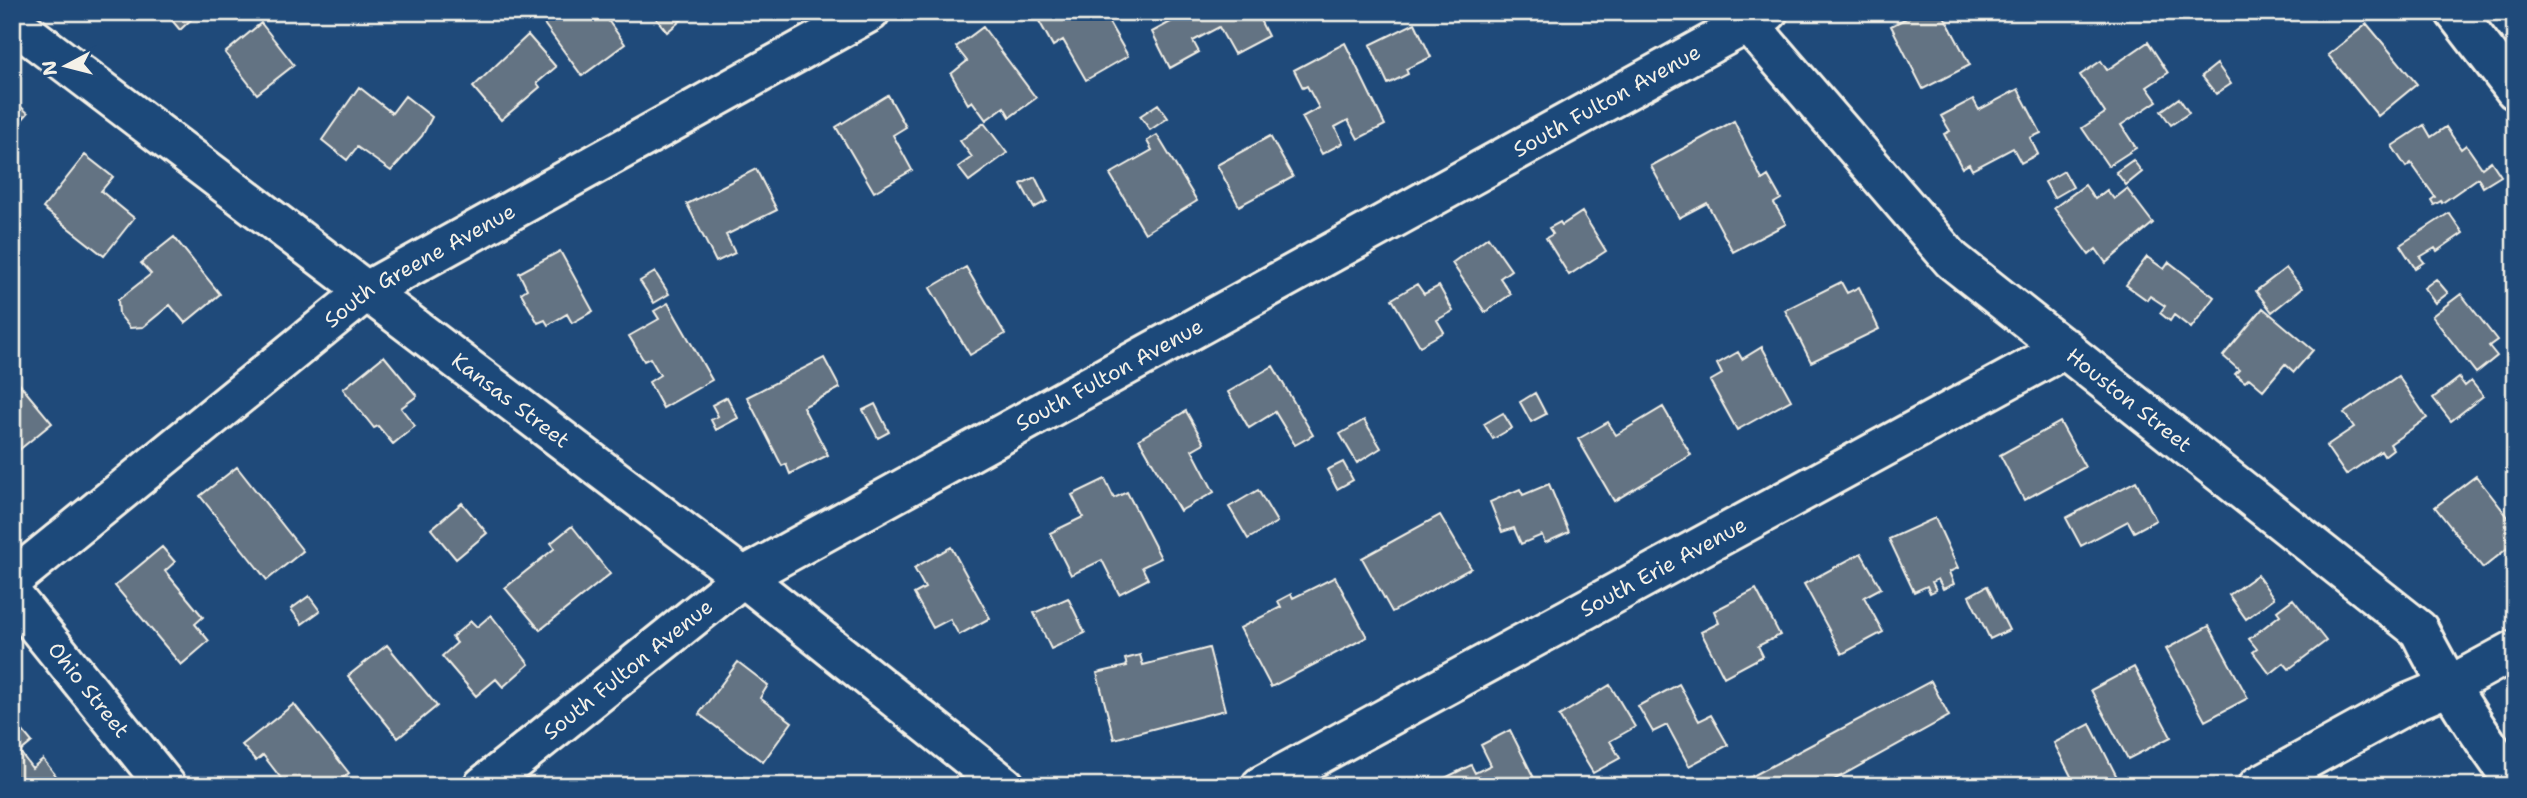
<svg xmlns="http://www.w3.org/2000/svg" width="2527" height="798" font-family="'Shantell Sans',sans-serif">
	<rect width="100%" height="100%" fill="#1f4a7a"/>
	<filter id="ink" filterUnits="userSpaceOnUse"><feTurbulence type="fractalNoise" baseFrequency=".0143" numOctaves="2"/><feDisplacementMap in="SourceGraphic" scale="14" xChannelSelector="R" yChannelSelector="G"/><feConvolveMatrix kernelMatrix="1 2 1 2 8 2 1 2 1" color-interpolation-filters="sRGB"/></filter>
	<g filter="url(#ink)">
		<path fill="#637383" stroke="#f4f1e8" stroke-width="2" d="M165,12H211L203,19L198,13L180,30Z
			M554,12H584L590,20L602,12L625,44L582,76L542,21Z
			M651,12H691L667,32Z
			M1034,12H1103L1128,56L1086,80L1063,40L1053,46Z
			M1189,12H1256L1268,36L1234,54L1219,27L1193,41L1199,52L1170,68L1152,32Z
			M1918,12H1942L1970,65L1923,89L1891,26Z
			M261,23L294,65L257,94L225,53Z
			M1415,23L1431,57L1406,69L1408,74L1388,84L1370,45Z
			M2367,24L2417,84L2378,116L2328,55Z
			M983,27L1036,98L1010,117L1004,107L986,120L972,101L968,104L951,74L967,61L956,47Z
			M528,35L556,67L537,83L540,87L501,120L473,87Z
			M2148,42L2168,73L2147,87L2157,101L2121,125L2136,148L2108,166L2082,128L2105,113L2080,75L2101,61L2107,70Z
			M1345,43L1385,125L1358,139L1348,120L1335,127L1343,143L1322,154L1302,117L1319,108L1307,86L1303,88L1294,70Z
			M2217,64L2231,84L2216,94L2202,76Z
			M359,87L392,113L405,96L432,117L422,136L391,171L357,147L347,160L322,140Z
			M2018,89L2041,133L2030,138L2038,154L2021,163L2013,148L1972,170L1969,164L1962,168L1944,134L1950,131L1941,116L1973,99L1979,110Z
			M888,95L906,127L893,135L912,170L874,192L836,127Z
			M2179,98L2189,113L2171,125L2161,111Z
			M12,99L28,113L12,131Z
			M1158,104L1168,118L1150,130L1140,116Z
			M1734,121L1762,180L1768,176L1781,199L1774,203L1786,224L1733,252L1707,203L1679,218L1651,166Z
			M984,123L1007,153L969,181L958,167L972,157L960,141Z
			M2424,125L2431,137L2446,127L2461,149L2466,145L2482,168L2491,161L2501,176L2483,187L2478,178L2442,203L2441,201L2434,205L2431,200L2435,197L2411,163L2406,167L2392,146Z
			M1157,135L1197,201L1145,233L1110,174L1152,150L1147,141Z
			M1270,136L1293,177L1239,206L1217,165Z
			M85,155L113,177L101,191L134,218L104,256L43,208Z
			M2133,160L2142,172L2126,185L2116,172Z
			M756,169L777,210L726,235L735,253L716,262L687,204Z
			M2064,171L2073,187L2054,198L2045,182Z
			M1035,177L1047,201L1034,208L1021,184Z
			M2085,185L2095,199L2107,190L2114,199L2127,189L2153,223L2106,263L2096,249L2089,255L2054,208Z
			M1582,212L1606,251L1569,275L1546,238L1553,234L1549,228L1560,222L1562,225Z
			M2449,213L2463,233L2437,251L2435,248L2420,257L2424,262L2415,268L2400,245Z
			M174,237L220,294L185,323L170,305L143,327L130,328L119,314L118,300L151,274L141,263Z
			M1488,237L1511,270L1500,278L1511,294L1485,312L1452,263Z
			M560,251L593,311L572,323L567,314L548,325L545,320L538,323L521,293L527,289L519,273Z
			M2147,257L2164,269L2169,262L2214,297L2191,328L2174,315L2170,321L2160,313L2165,306L2150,296L2147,300L2126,285Z
			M966,267L1005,334L970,355L930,288Z
			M2286,268L2302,288L2272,312L2256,291Z
			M655,272L669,294L654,303L640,281Z
			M2436,279L2448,293L2435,303L2424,288Z
			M1841,282L1847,293L1859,287L1879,329L1811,362L1785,310Z
			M1417,284L1424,294L1439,286L1453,311L1437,320L1444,332L1420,346L1392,299Z
			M2461,294L2497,340L2489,346L2497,356L2476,373L2432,316Z
			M668,303L712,380L663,408L649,382L660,375L650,358L644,361L629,336L659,319L654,311Z
			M2263,308L2313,350L2294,372L2285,364L2263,390L2249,378L2245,382L2235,374L2239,370L2223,356Z
			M1762,347L1791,400L1737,430L1710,381L1722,374L1717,364L1738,352L1742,359Z
			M384,356L417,396L401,408L415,426L393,444L378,426L374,428L343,389Z
			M824,358L840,388L803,407L828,455L790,474L786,464L782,466L747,397Z
			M1273,366L1313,435L1295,445L1275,412L1249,428L1228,392Z
			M12,375L52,423L13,455L12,454Z
			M2398,376L2427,418L2390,444L2393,449L2384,456L2381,451L2346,475L2326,446L2354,427L2344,413Z
			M2459,378L2465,386L2471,381L2483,396L2451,421L2433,398Z
			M1535,393L1546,414L1531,422L1520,402Z
			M727,397L738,418L716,430L711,420L718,416L712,405Z
			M875,404L889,432L878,438L863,410Z
			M1663,407L1691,455L1614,501L1578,439L1608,422L1616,435Z
			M1186,411L1204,443L1192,450L1214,492L1180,511L1139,439Z
			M1503,413L1512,428L1493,439L1484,424Z
			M1364,420L1381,448L1357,463L1340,434Z
			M2060,422L2085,467L2024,500L2000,455Z
			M1343,462L1353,480L1337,489L1327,470Z
			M237,467L303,551L267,580L200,496Z
			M2476,476L2515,526V542L2483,568L2435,507Z
			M1105,479L1114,498L1127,492L1161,558L1142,567L1148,579L1119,594L1102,560L1071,575L1050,533L1083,517L1072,495Z
			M2136,481L2156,520L2134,532L2128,521L2081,546L2066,518Z
			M1549,484L1569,532L1545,543L1542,535L1521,544L1514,528L1502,532L1490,502L1520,489L1523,495Z
			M1258,490L1277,522L1248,539L1229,507Z
			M462,503L487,533L456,559L431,529Z
			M1440,515L1471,568L1392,612L1362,558Z
			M1935,518L1958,568L1949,572L1954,584L1943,589L1938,579L1932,582L1936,590L1930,593L1927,586L1914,592L1889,539Z
			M572,526L610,574L540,630L505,588L555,548L551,543Z
			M162,547L175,562L165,571L203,617L195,624L209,641L181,665L115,586Z
			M951,547L990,618L959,635L950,619L933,628L914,594L925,588L914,568Z
			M1861,553L1881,588L1864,597L1883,632L1842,654L1804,584Z
			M2257,575L2274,598L2246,619L2229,595Z
			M1335,577L1367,637L1271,687L1240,628L1281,607L1278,601L1291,594L1293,598Z
			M1987,586L2009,630L1990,639L1969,596Z
			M1756,589L1780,635L1758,646L1763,656L1724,677L1701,632L1719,623L1714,611Z
			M309,596L320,611L302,624L291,609Z
			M1068,598L1085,633L1051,649L1034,613Z
			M2293,599L2326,641L2289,669L2284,663L2270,674L2253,652L2257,649L2249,639L2280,615L2277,611Z
			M491,615L529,664L503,687L496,679L476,696L442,656L457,643L452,637L471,621L477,627Z
			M2209,626L2248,698L2205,721L2166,649Z
			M387,645L437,706L398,738L348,676Z
			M1209,648L1225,710L1114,739L1097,673L1127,666L1125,659L1140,655L1143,665Z
			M738,662L768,685L760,698L792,722L763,762L699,714Z
			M2134,667L2171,737L2128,759L2091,690Z
			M1931,681L1949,716L1823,786H1751L1747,779Z
			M1679,684L1699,721L1711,715L1728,745L1689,766L1667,725L1653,732L1638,706Z
			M1610,685L1635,727L1610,741L1620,758L1593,773L1559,716Z
			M294,704L349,773L333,786H287L263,755L256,761L242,745Z
			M12,718L32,742L20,752L32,768L43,759L64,786H12Z
			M2090,724L2119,781L2109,786H2076L2054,743Z
			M1510,730L1538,786H1442L1439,781L1471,765L1475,773L1491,765L1481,745Z"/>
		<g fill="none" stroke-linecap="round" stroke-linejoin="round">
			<g stroke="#f4f1e8" stroke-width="44">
				<g id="street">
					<path id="s1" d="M1742,12L1748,23L1952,260L2419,630C2446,685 2478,733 2515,783"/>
					<path d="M2455,12L2515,90"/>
					<path id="s2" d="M12,22L743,577L1005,786"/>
					<path id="s3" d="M12,580L368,290L870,12"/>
					<path id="s4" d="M12,595L166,786"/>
					<path id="s5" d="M483,786L743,577L1768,12"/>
					<path id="s6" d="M1261,786L2066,348"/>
				</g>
			</g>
			<g stroke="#f4f1e8" stroke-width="44">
				<path id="secondary" d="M2258,786L2409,703L2447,687L2515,650"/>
			</g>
			<use href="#street" stroke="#1f4a7a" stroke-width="38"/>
			<use href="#secondary" stroke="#1f4a7a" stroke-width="38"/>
		</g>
	</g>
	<g text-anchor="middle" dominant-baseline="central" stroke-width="5" stroke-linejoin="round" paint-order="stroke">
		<g font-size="21" fill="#f4f1e8" stroke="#1f4a7a">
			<text stroke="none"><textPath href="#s5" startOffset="1320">South Fulton Avenue</textPath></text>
			<text stroke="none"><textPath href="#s3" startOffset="516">South Greene Avenue</textPath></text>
			<text stroke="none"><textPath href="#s5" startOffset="752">South Fulton Avenue</textPath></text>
			<text stroke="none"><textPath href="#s1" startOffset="551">Houston Street</textPath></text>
			<text stroke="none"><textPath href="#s2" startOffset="626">Kansas Street</textPath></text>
			<text stroke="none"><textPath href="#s6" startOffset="458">South Erie Avenue</textPath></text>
			<text stroke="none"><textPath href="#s5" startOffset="186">South Fulton Avenue</textPath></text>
			<text stroke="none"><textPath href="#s4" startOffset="122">Ohio Street</textPath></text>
		</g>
	</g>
	<rect width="2527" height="798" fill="none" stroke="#1f4a7a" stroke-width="42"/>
	<rect x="21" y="21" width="2485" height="756" fill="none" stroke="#f4f1e8" stroke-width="2.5" filter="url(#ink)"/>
	<g transform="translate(66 66) rotate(263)" stroke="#1f4a7a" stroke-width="5" paint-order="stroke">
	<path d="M0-5L12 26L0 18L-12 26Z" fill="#f4f1e8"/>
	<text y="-10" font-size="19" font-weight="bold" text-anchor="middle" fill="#f4f1e8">N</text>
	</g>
</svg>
